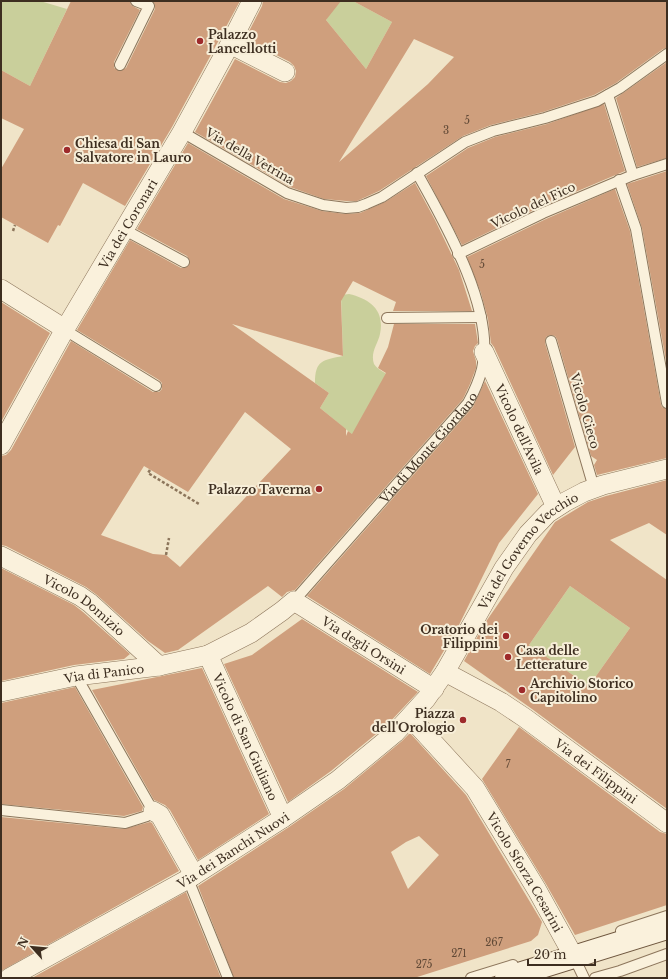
<svg xmlns="http://www.w3.org/2000/svg" width="668" height="979" font-family="'Libre Baskerville',serif">
	<rect width="100%" height="100%" fill="#f0e4c8"/>
	<path fill="#c9cf9b" d="M1,1H40L67,9L30,86L1,70Z
		M337,1H353L392,22L366,69L326,20Z
		M349,294C370,299 385,310 380,334C378,344 370,352 374,364C377,370 393,377 399,381L367,408L360,422L359,440L320,408L329,393L315,383C315,360 323,360 343,356L341,295Z
		M570,586L630,628L589,686L529,645Z"/>
	<path fill="#cf9f7d" fill-rule="evenodd" d="M71,1H130L131,5L140,10L114,62V68L120,71L126,68L155,9V5L153,1H240L172,127L125,206L83,183L60,226L58,225L48,243L1,217V169L24,129L1,118V70L30,86Z
		M263,1H341L326,20L366,69L392,22L353,1H667V48L663,49L616,83L594,95L543,112L491,125L463,136L379,191L357,201H346L324,199L290,187L195,132L235,59L280,82L286,83L291,81L295,77L296,71L294,66L290,62L245,39L262,6ZM414,39L454,57L428,84L339,162Z
		M667,62V158L637,167L616,98Z
		M604,104L625,171L540,207L462,245L426,176L468,148L495,137L547,124Z
		M188,143L284,199L322,211L345,214L360,213L385,202L415,183L435,220L459,270L472,311H393L396,302L353,281L341,301L343,356L232,324L329,393L320,408L346,429V436L348,431L352,434L386,373L378,368L388,347L394,324H475L478,343L475,346L473,351L476,361V368L470,384L463,399L295,590L287,592L282,597L268,586L178,650L165,653L148,641L97,595L86,587L6,546L1,545V456L6,455L11,450L71,341L153,392H159L162,389V383L159,380L77,330L130,240L181,268H185L189,265L190,261L187,256L137,229ZM245,412L291,449L180,567L166,555L153,554L101,535L144,466L188,492Z
		M667,171V366L642,228L627,184Z
		M615,189L630,231L661,404L662,407L667,409V458L597,475L594,465L597,460L591,456L557,339L555,336L550,335L546,337L545,343L575,447L553,475L494,347L491,343L488,319L481,293L467,257L546,219Z
		M1,302L50,333L1,422Z
		M485,381L538,494L499,543L458,627L430,674L307,596L473,407Z
		M667,480V535L649,523L610,540L667,580V809L532,709L464,661L485,623L555,522L588,502L606,496ZM570,586L630,628L589,686L529,645Z
		M1,568L74,605L83,612L130,654L124,659L74,665L1,681Z
		M302,619L418,692L387,725L331,771L288,802L224,664L252,655Z
		M202,668L269,814L198,860L170,810L165,805L154,800L92,690Z
		M75,687L143,807L142,811L124,816L1,804V703Z
		M519,727L660,832L667,834V905L575,935L546,884L482,779Z
		M410,733L466,795L542,922L538,935L531,941L414,978H234L198,886L289,827L344,789L402,741ZM419,836L439,855L408,889L391,852L406,842Z
		M1,817L124,829L150,822L152,823L179,871L1,971Z
		M186,892L221,978H32Z"/>
	<g fill="none" stroke-linecap="round" stroke-linejoin="round">
		<g stroke="#8d765c" stroke-width="12">
			<g id="lane">
				<path d="M120,65L149,6L136,1"/>
				<path d="M608,95L633,175"/>
				<path d="M182,132L287,193L323,205L346,208L358,207L366,204L382,197L465,142L493,131L545,118L597,101L620,88L667,54"/>
				<path d="M619,180L636,229L667,403"/>
				<path d="M123,229L184,262"/>
				<path d="M458,254L543,213L633,175L667,164"/>
				<path d="M387,318L481,317"/>
				<path d="M65,329L73,335L156,386"/>
				<path d="M551,341L594,488"/>
				<path id="s1" d="M294,601L468,403C474,392 479,381 482,369C496,311 445,223 417,173"/>
				<path d="M1,810L125,823L147,816L153,811L76,676"/>
				<path d="M188,879L228,978"/>
				<path d="M621,931L667,916"/>
				<path d="M574,957L584,978"/>
				<path d="M471,978L513,965"/>
				<path d="M595,978L620,971L667,954"/>
			</g>
		</g>
		<g stroke="#8d765c" stroke-width="20">
			<g id="street">
				<path d="M230,44L285,72"/>
				<path d="M1,289L65,329"/>
				<path id="s2" d="M484,352L556,507"/>
				<path id="s3" d="M1,445L65,329L182,132L230,44L252,1"/>
				<path id="s4" d="M1,556L80,596L90,603L159,666"/>
				<path id="s5" d="M208,655L283,818"/>
				<path id="s6" d="M445,672L501,702L525,718L667,823"/>
				<path id="s7" d="M1,692L76,676L159,666L208,655L251,633L282,611L294,601L434,689"/>
				<path id="s8" d="M410,717L475,788L537,890L574,957"/>
				<path d="M153,811L160,815L194,875"/>
				<path id="s9" d="M9,978L188,879L283,818L338,780L395,733L426,699L445,672L504,568L528,534L548,513L565,502L584,492L603,485L667,469"/>
			</g>
		</g>
		<g stroke="#6f573f" stroke-width="24">
			<path id="secondary" d="M506,978L667,928"/>
		</g>
		<path stroke="#8d765c" stroke-width="2.5" stroke-dasharray="3 2" stroke-linecap="butt" d="M13,231L15,225
			M150,470L148,473L199,504
			M166,555L169,538"/>
		<use href="#lane" stroke="#faf1dc" stroke-width="10"/>
		<use href="#street" stroke="#faf1dc" stroke-width="19"/>
		<use href="#secondary" stroke="#faf1dc" stroke-width="22"/>
	</g>
	<g fill="#9e2a2b" stroke="#f7eed8" stroke-width="1.5">
		<circle cx="200" cy="41" r="4"/>
		<circle cx="67" cy="150" r="4"/>
		<circle cx="319" cy="489" r="4"/>
		<circle cx="506" cy="636" r="4"/>
		<circle cx="508" cy="657" r="4"/>
		<circle cx="522" cy="690" r="4"/>
		<circle cx="463" cy="720" r="4"/>
	</g>
	<g text-anchor="middle" dominant-baseline="central" stroke-width="4" stroke-linejoin="round" paint-order="stroke">
		<g font-size="10" fill="#624a37">
			<text x="467" y="120">5</text>
			<text x="446" y="130">3</text>
			<text x="482" y="264">5</text>
			<text x="508" y="764">7</text>
			<text x="494" y="942">267</text>
			<text x="459" y="953">271</text>
			<text x="424" y="964">275</text>
		</g>
		<g font-size="12" font-weight="bold" fill="#3d2e20" stroke="#f7eed8" text-anchor="start">
			<text x="208" y="34">Palazzo<tspan x="208" dy="14">Lancellotti</tspan></text>
			<text x="75" y="143">Chiesa di San<tspan x="75" dy="14">Salvatore in Lauro</tspan></text>
			<text x="311" y="489" text-anchor="end">Palazzo Taverna</text>
			<text x="498" y="629" text-anchor="end">Oratorio dei<tspan x="498" dy="14">Filippini</tspan></text>
			<text x="516" y="650">Casa delle<tspan x="516" dy="14">Letterature</tspan></text>
			<text x="530" y="683">Archivio Storico<tspan x="530" dy="14">Capitolino</tspan></text>
			<text x="455" y="713" text-anchor="end">Piazza<tspan x="455" dy="14">dell'Orologio</tspan></text>
		</g>
		<g font-size="12" fill="#3d2e20" stroke="#f7eed8">
			<text transform="translate(250 156) rotate(30)">Via della Vetrina</text>
			<text transform="translate(533 205) rotate(-25)">Vicolo del Fico</text>
			<text stroke="none"><textPath href="#s3" startOffset="255">Via dei Coronari</textPath></text>
			<text transform="translate(585 411) rotate(74)">Vicolo Cieco</text>
			<text stroke="none"><textPath href="#s2" startOffset="85">Vicolo dell'Avila</textPath></text>
			<text stroke="none"><textPath href="#s1" startOffset="204">Via di Monte Giordano</textPath></text>
			<text stroke="none"><textPath href="#s9" startOffset="686">Via del Governo Vecchio</textPath></text>
			<text stroke="none"><textPath href="#s4" startOffset="97">Vicolo Domizio</textPath></text>
			<text stroke="none"><textPath href="#s7" startOffset="395">Via degli Orsini</textPath></text>
			<text stroke="none"><textPath href="#s7" startOffset="105">Via di Panico</textPath></text>
			<text stroke="none"><textPath href="#s5" startOffset="90">Vicolo di San Giuliano</textPath></text>
			<text stroke="none"><textPath href="#s6" startOffset="181">Via dei Filippini</textPath></text>
			<text stroke="none"><textPath href="#s9" startOffset="258">Via dei Banchi Nuovi</textPath></text>
			<text stroke="none"><textPath href="#s8" startOffset="194">Vicolo Sforza Cesarini</textPath></text>
		</g>
	</g>
	<rect width="668" height="979" fill="none" stroke="#3d2e20" stroke-width="4"/>
	<g transform="translate(32 947) rotate(297)" stroke="#f7eed8" stroke-width="3" paint-order="stroke">
	<path d="M0-3L7 15L0 10L-7 15Z" fill="#3d2e20"/>
	<text y="-6" font-size="11" font-weight="bold" text-anchor="middle" fill="#3d2e20">N</text>
	</g>
	<path d="M528 959v6h67v-6" fill="none" stroke="#3d2e20" stroke-width="2"/>
	<text x="534" y="959" font-size="12" fill="#3d2e20" stroke="#f7eed8" stroke-width="3" paint-order="stroke">20 m</text>
</svg>
